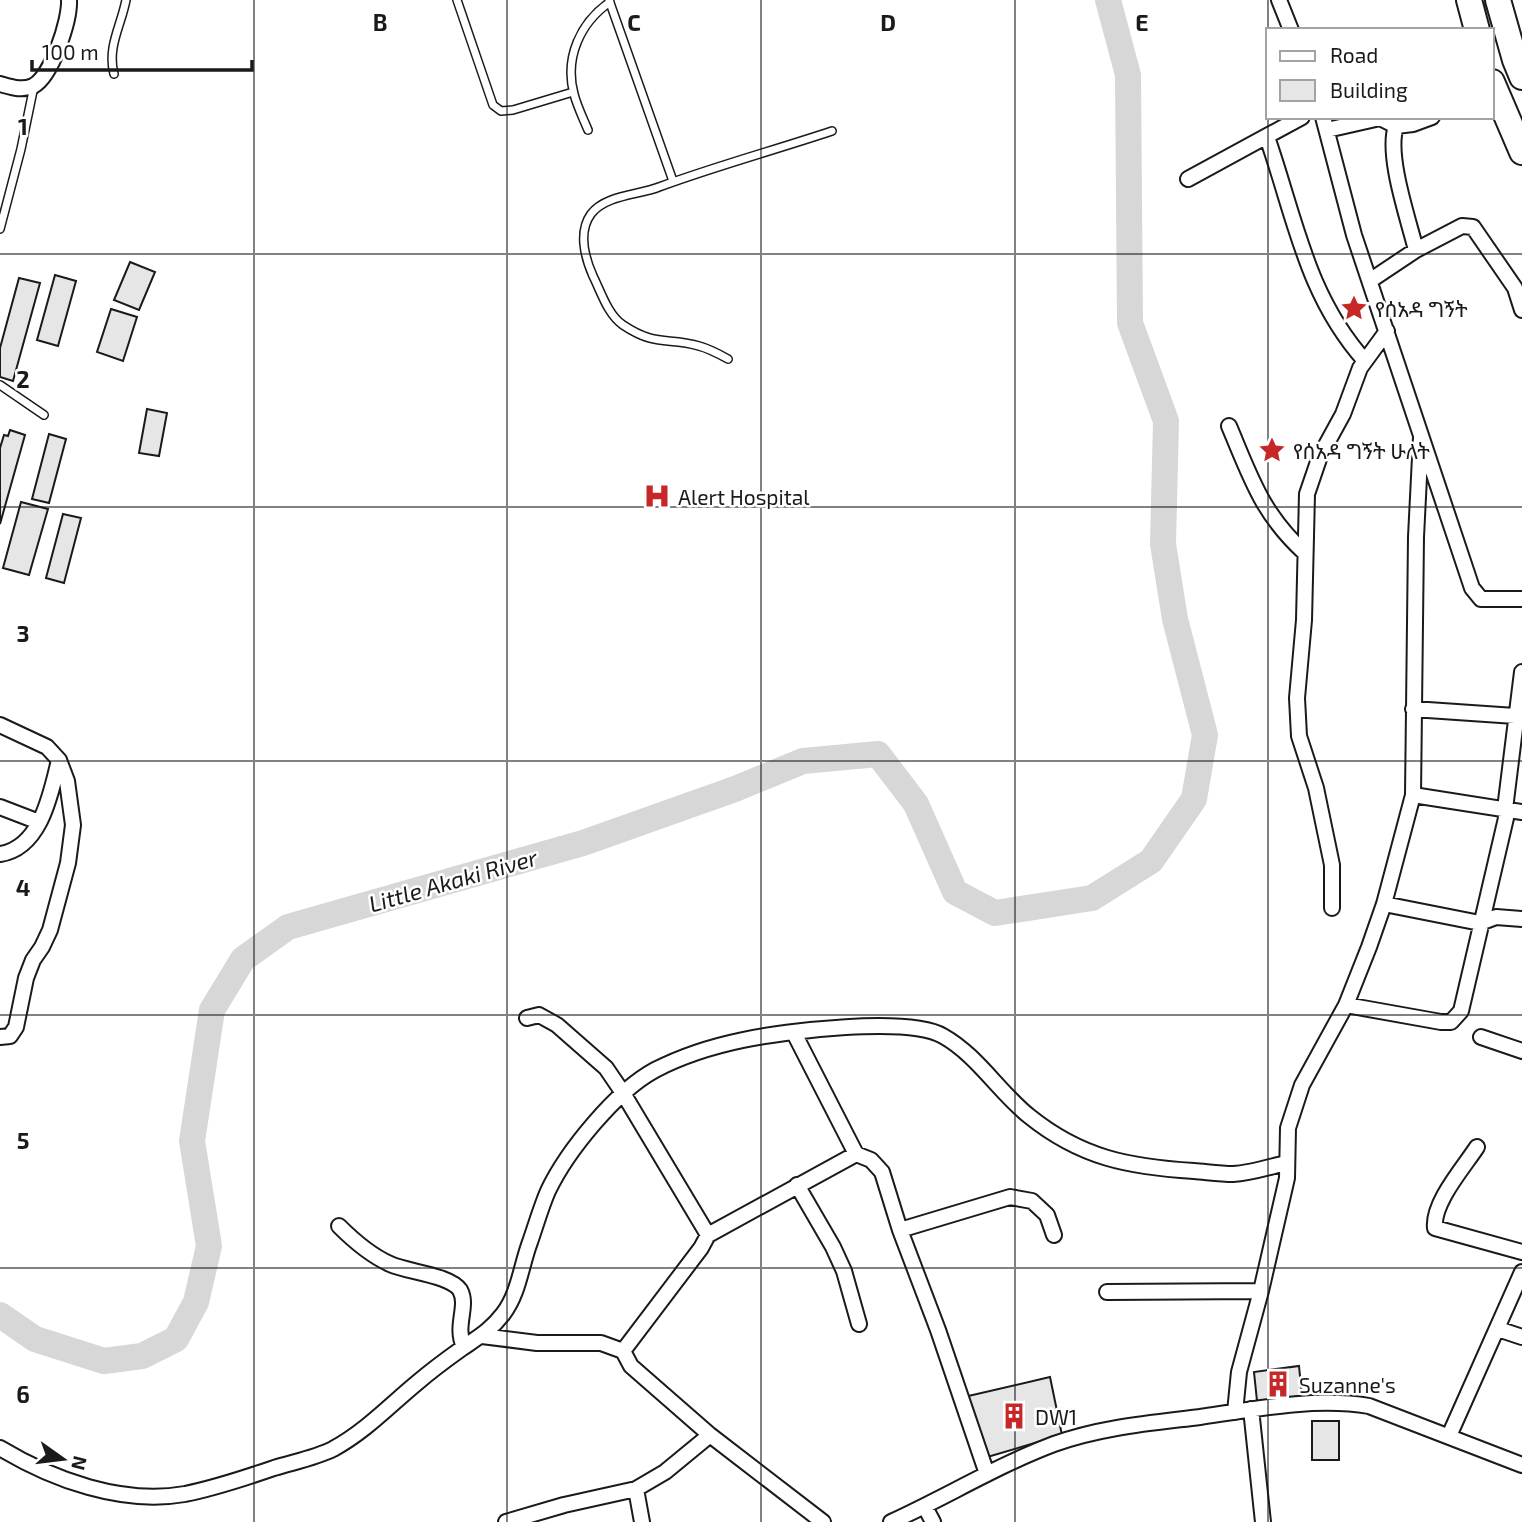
<svg xmlns="http://www.w3.org/2000/svg" width="1522" height="1522" font-family="'Exo 2','Noto Sans Ethiopic',sans-serif">
	<rect width="100%" height="100%" fill="#fff"/>
	<g fill="none" stroke-linecap="round" stroke-linejoin="round">
		<path stroke="#d7d7d7" stroke-width="26" d="M0,1315L35,1339L104,1361L142,1356L176,1339L196,1302L209,1246L192,1141L212,1010L243,959L288,927L583,843L735,789L803,761L878,754L916,804L955,892L995,913L1092,898L1151,861L1194,799L1205,735L1175,619L1163,544L1166,421L1130,323L1128,75L1108,0"/>
	</g>
	<path fill="#e6e6e6" stroke="#1a1a1a" stroke-width="2" d="M130,262L155,272L139,310L114,300Z
		M55,275L76,281L58,346L37,340Z
		M19,278L40,283L13,381L0,377V348Z
		M111,309L137,317L123,361L97,352Z
		M147,409L167,413L159,456L139,453Z
		M10,430L25,435L0,524V448L4,435L8,436Z
		M49,434L66,439L49,503L32,499Z
		M21,502L48,509L29,575L3,568Z
		M63,514L81,518L64,583L46,578Z
		M1299,1366L1302,1396L1257,1401L1254,1372Z
		M1050,1377L1062,1435L984,1458L964,1397Z
		M1312,1421H1339V1460H1312Z"/>
	<g fill="none" stroke-linecap="round" stroke-linejoin="round">
		<g stroke="#1a1a1a" stroke-width="10">
			<path id="lane" d="M457,0L493,105L501,111L513,110L573,92
				M609,0L673,181
				M114,74C107,47 121,26 126,0
				M588,130C583,118 577,106 574,94C564,57 581,22 610,2
				M0,229L21,149L34,86
				M728,359C719,354 710,349 699,346C667,337 656,347 623,325C608,315 601,292 593,276C585,258 578,232 591,214C605,195 639,195 659,187C716,166 775,150 832,131
				M0,385L44,415"/>
		</g>
		<g stroke="#1a1a1a" stroke-width="18">
			<path id="street" d="M1279,0L1291,30
				M0,84C11,87 22,91 33,86C52,76 70,20 69,0
				M1323,117L1354,235L1472,588L1481,599H1522
				M1396,126C1386,155 1408,218 1416,250
				M1327,130L1380,118L1396,126L1413,124L1432,117
				M1267,137C1295,217 1306,295 1365,361
				M1188,179L1302,117
				M1371,280L1416,250L1462,226L1473,227L1515,288L1522,310
				M1229,426C1251,478 1262,514 1305,553
				M1413,709L1515,716
				M0,725L47,747L59,760L67,781L73,825L68,863L50,930L42,947L33,960L26,978L16,1027L10,1036L0,1037
				M1413,795L1522,812
				M0,807L39,822
				M0,854C41,848 51,793 59,760
				M1384,904L1480,923L1496,917L1522,919
				M1332,908V865L1316,788L1299,736L1297,698L1304,620L1307,494L1320,456L1343,414L1360,368L1387,331
				M1346,1005L1441,1022H1451L1461,1011L1506,818L1505,809L1522,672
				M527,1018L539,1015L557,1025L606,1068L623,1093L708,1235
				M794,1033L856,1154L871,1160L882,1172L900,1230L938,1330L987,1474
				M1481,1037L1522,1051
				M1477,1147C1464,1167 1432,1203 1435,1228L1522,1252
				M797,1185L833,1247L844,1271L859,1324
				M339,1226C354,1241 370,1255 390,1264C407,1272 450,1275 460,1290C469,1306 454,1326 464,1347
				M900,1230L1010,1197L1032,1201L1047,1215L1054,1235
				M1107,1292L1261,1291
				M1498,1329L1522,1337
				M482,1336L537,1343H601L623,1351L631,1366L710,1435L823,1522
				M623,1351L701,1248L708,1235L856,1154
				M1251,1409L1263,1522
				M1235,1412L1239,1372L1261,1291L1287,1178L1288,1128L1302,1085L1346,1005L1369,947L1384,904L1413,795L1416,537L1421,437
				M1449,1436L1522,1272
				M0,1448C53,1480 122,1505 185,1494C215,1488 245,1478 274,1468C293,1462 315,1458 333,1449C366,1431 390,1405 418,1382C432,1370 447,1359 461,1349C477,1338 491,1330 503,1314C519,1293 521,1266 530,1242C536,1225 541,1207 548,1191C567,1151 616,1091 655,1070C682,1056 714,1046 743,1040C785,1031 908,1016 943,1036C977,1055 999,1092 1029,1116C1081,1158 1129,1167 1194,1171C1207,1172 1220,1174 1233,1174C1251,1173 1269,1167 1286,1163
				M636,1489L642,1522
				M925,1507L933,1522
				M506,1522L564,1505L636,1489L665,1472L710,1435
				M891,1522C946,1497 998,1465 1054,1444C1101,1427 1151,1423 1200,1417C1254,1409 1316,1397 1369,1406L1522,1465"/>
		</g>
		<g stroke="#1a1a1a" stroke-width="28">
			<path id="highway" d="M1469,0L1477,30
				M1498,0L1515,60L1522,77
				M1492,82L1522,152"/>
		</g>
		<use href="#lane" stroke="#fff" stroke-width="7"/>
		<use href="#street" stroke="#fff" stroke-width="14"/>
		<use href="#highway" stroke="#fff" stroke-width="24"/>
	</g>
	<path fill="none" stroke="#1a1a1a" stroke-width="2" stroke-opacity="0.55" d="M254,0V1522M507,0V1522M761,0V1522M1015,0V1522M1268,0V30M1268,117V1522M0,254H1522M0,507H1522M0,761H1522M0,1015H1522M0,1268H1522"/>
	<defs>
		<g id="sight-bare" transform="scale(2.1)"><path d="M0-6L1.8-2.2L6-1.7L2.9 1.2L3.7 5.4L0 3.3L-3.7 5.4L-2.9 1.2L-6-1.7L-1.8-2.2Z" fill="#c62828" stroke="#fff" stroke-width="2.5" paint-order="stroke"/></g>
		<g id="hospital-bare" transform="scale(2.1)"><path d="M-5-5h3v3.5h4V-5h3V5h-3V1.5h-4V5h-3Z" fill="#c62828" stroke="#fff" stroke-width="2.5" paint-order="stroke"/></g>
		<g id="building-bare" transform="scale(2.1)"><path d="M-4-6H4V6H1V3H-1V6H-4ZM-2.5-4.3h1.7v1.8h-1.7ZM.8-4.3h1.7v1.8H.8ZM-2.5-1h1.7V.8h-1.7ZM.8-1h1.7V.8H.8Z" fill="#c62828" stroke="#fff" stroke-width="2.5" paint-order="stroke"/></g>
	</defs>
	<g fill-rule="evenodd">
		<use href="#sight-bare" x="1354" y="308"/>
		<use href="#sight-bare" x="1272" y="450"/>
		<use href="#hospital-bare" x="657" y="496"/>
		<use href="#building-bare" x="1278" y="1384"/>
		<use href="#building-bare" x="1014" y="1416"/>
	</g>
	<g text-anchor="middle" dominant-baseline="central" stroke-width="5" stroke-linejoin="round" paint-order="stroke">
		<g font-size="21" fill="#1a1a1a" stroke="#fff" text-anchor="start">
			<text x="1375" y="308">የሰአዳ ግኝት</text>
			<text x="1293" y="450">የሰአዳ ግኝት ሁለት</text>
			<text x="678" y="496">Alert Hospital</text>
			<text x="1299" y="1384">Suzanne's</text>
			<text x="1035" y="1416">DW1</text>
		</g>
		<g font-size="23" font-style="italic" fill="#1a1a1a" stroke="#fff">
			<text transform="translate(453 880) rotate(-16)">Little Akaki River</text>
		</g>
	</g>
	<g font-size="23" text-anchor="middle" font-weight="bold" fill="#1a1a1a" stroke="#fff" stroke-width="5" stroke-linejoin="round" paint-order="stroke">
		<text x="380" y="31">B</text>
		<text x="634" y="31">C</text>
		<text x="888" y="31">D</text>
		<text x="1142" y="31">E</text>
		<text x="23" y="135">1</text>
		<text x="23" y="388">2</text>
		<text x="23" y="642">3</text>
		<text x="23" y="896">4</text>
		<text x="23" y="1149">5</text>
		<text x="23" y="1403">6</text>
	</g>
	<rect x="1266" y="28" width="228" height="91" fill="#ffffff" stroke="#a3a3a3" stroke-width="2"/>
	<rect x="1280" y="51" width="35" height="10" fill="#ffffff" stroke="#a3a3a3" stroke-width="2"/>
	<text x="1330" y="63" font-size="21" fill="#1a1a1a">Road</text>
	<rect x="1280" y="80" width="35" height="21" fill="#e6e6e6" stroke="#a3a3a3" stroke-width="2"/>
	<text x="1330" y="98" font-size="21" fill="#1a1a1a">Building</text>
	<g transform="translate(63 1459) rotate(104)" stroke="#ffffff" stroke-width="5" paint-order="stroke">
	<path d="M0-5L12 26L0 18L-12 26Z" fill="#1a1a1a"/>
	<text y="-10" font-size="19" font-weight="bold" text-anchor="middle" fill="#1a1a1a">N</text>
	</g>
	<path d="M32 60v10h220v-10" fill="none" stroke="#1a1a1a" stroke-width="3.5"/>
	<text x="42" y="60" font-size="21" fill="#1a1a1a" stroke="#ffffff" stroke-width="5" paint-order="stroke">100 m</text>
</svg>
